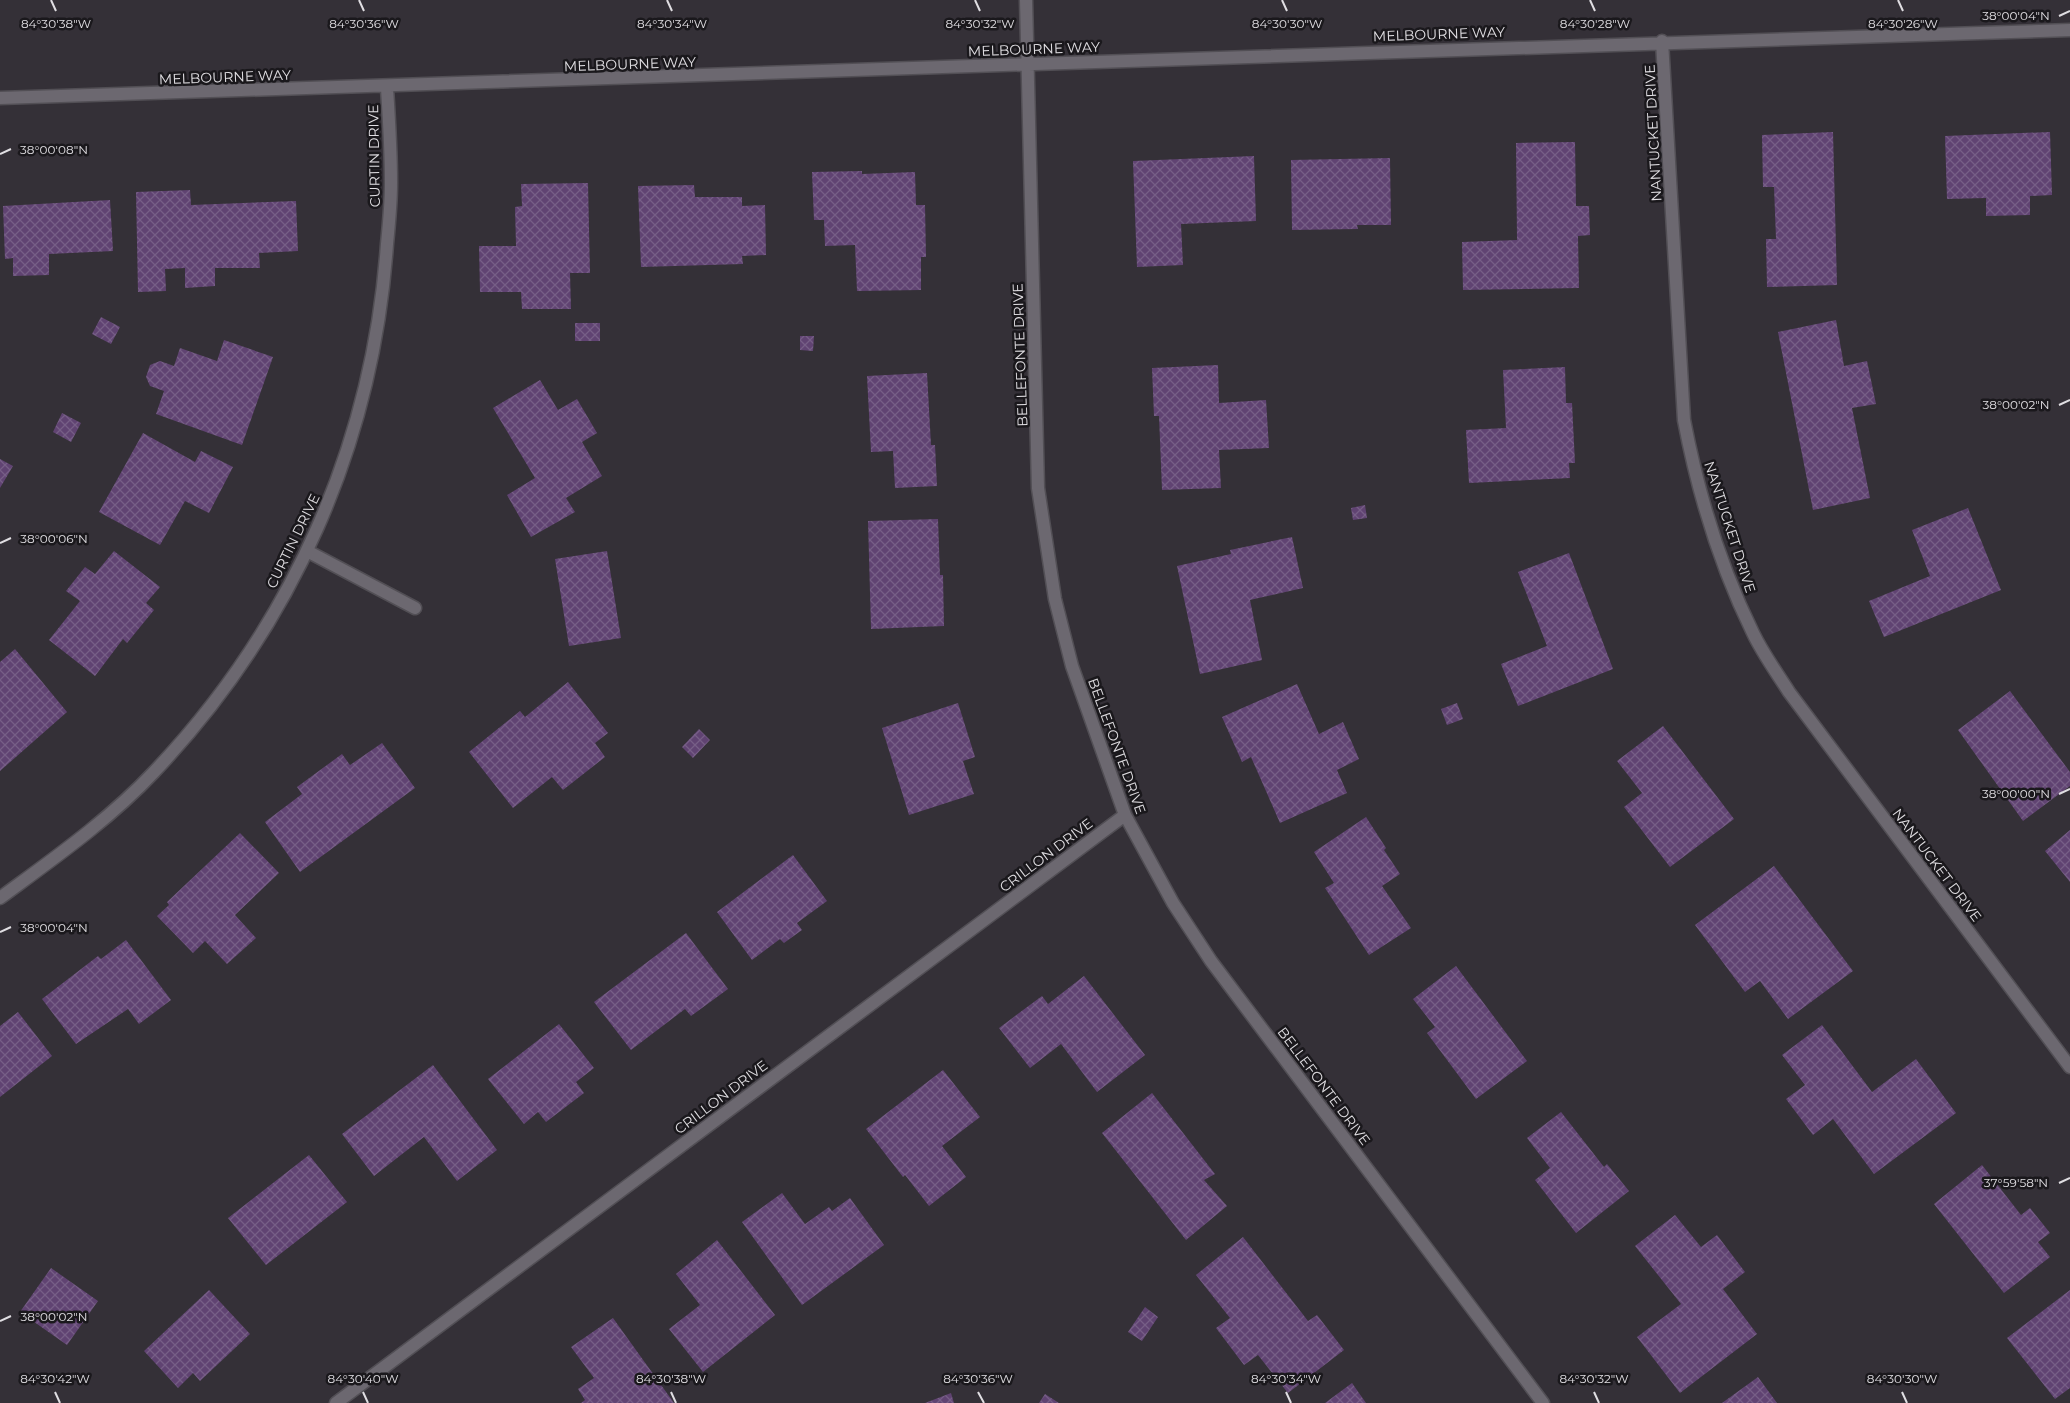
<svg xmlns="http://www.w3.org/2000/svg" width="2070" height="1403" font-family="Montserrat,sans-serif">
	<defs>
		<pattern id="building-cross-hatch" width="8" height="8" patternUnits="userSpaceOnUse" patternTransform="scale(1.25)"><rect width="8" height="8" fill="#604372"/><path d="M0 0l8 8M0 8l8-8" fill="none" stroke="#765e86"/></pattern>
	</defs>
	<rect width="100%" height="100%" fill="#343037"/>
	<path fill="url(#building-cross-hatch)" d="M1833,132L1837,285L1767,287L1766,239H1776L1774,187H1763L1762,135Z
		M2050,132L2052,195L2030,196V215L1986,216V198L1947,199L1945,136Z
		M1575,142L1576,206H1589L1590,235L1578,236L1579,288L1463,290L1462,242L1517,240L1516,143Z
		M1254,156L1256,221L1181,224L1183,265L1137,267L1133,161Z
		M1390,158L1391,225H1357L1358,229L1292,230L1291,160Z
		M862,171V174L915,172L916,205H925L926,257H921V290L857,291L855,245L825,246L824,220H814L812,172Z
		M588,183L590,273H570L571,309H522L521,292H480L479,246H516L515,207L522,206L521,184Z
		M694,185L695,197H742V206L765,205L766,255L742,256L743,264L641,267L638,186Z
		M190,190L191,205L296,201L298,251L259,253L260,268H215V286L185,288V268L165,269L166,291L138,292L136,192Z
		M110,200L113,251L49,254V275L13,276V258L5,259L3,206Z
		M101,317L120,327L111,344L92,334Z
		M1836,320L1844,366L1867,361L1876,404L1852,408L1870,498L1813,510L1778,332Z
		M575,323H600V341H575Z
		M800,336H814L813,351L800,350Z
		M224,340L273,357L242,445L156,414L164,391L150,386L146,377L150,365L160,361L174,366L180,348L217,361Z
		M1218,365L1219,403L1266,400L1269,448L1219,450L1221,488L1162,490L1159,416H1154L1152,368Z
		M1565,367L1566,403H1572L1575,463H1569L1570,478L1469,483L1466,430L1506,428L1503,370Z
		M927,373L931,445H935L937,486L895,488L893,451L871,452L867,376Z
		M540,380L558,410L577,399L597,433L582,442L602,476L566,498L575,512L531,537L507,495L535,478L493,408Z
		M62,413L81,423L71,442L53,432Z
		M143,433L195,462L201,451L233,467L209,513L185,501L160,545L99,512Z
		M0,459L13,466L0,488Z
		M1365,505L1367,518L1353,520L1351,508Z
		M1968,508L2001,590L1884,637L1869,601L1930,576L1912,530Z
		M938,519L940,575H943L944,626L871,629L868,521Z
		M1292,537L1303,588L1250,600L1262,660L1200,674L1177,566L1231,554L1230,550Z
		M114,551L160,587L146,603L154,610L127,643L123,639L95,676L49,640L80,601L66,591L85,567L95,574Z
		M607,551L621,638L569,646L555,559Z
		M1569,553L1613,669L1518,706L1501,664L1547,646L1518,572Z
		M15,649L67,712L0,771V662Z
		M568,682L608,733L595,743L605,757L563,790L552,777L513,808L469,752L520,711L525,717Z
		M1297,684L1319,734L1343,722L1359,759L1337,770L1347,793L1280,823L1251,757L1242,762L1222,717Z
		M2010,691L2070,772V786L2023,821L1958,730Z
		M958,703L975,757L963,761L974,794L909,815L882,728Z
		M1457,703L1463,719L1447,725L1441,709Z
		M1663,726L1734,819L1670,867L1624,807L1642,793L1617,761Z
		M699,729L710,740L693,758L682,747Z
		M382,743L415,788L300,872L265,822L302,794L297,787L342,754L350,765Z
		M1366,817L1386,848L1384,850L1400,874L1382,886L1411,928L1369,955L1325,888L1334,883L1314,852Z
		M2070,830V882L2045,851Z
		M240,833L279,873L235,915L256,938L227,964L205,941L193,953L157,916L169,905L167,902Z
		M793,855L827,901L797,923L802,930L784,943L780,939L752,960L717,912Z
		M1774,866L1853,971L1788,1019L1760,981L1745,992L1695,925Z
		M686,933L728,989L691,1016L685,1009L631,1050L594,1002Z
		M126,940L171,1000L139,1024L128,1009L76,1044L42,999L98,956L101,959Z
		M1456,966L1527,1061L1476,1099L1427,1033L1435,1027L1413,999Z
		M1084,976L1145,1055L1097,1092L1061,1044L1030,1068L999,1028L1042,996L1048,1004Z
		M18,1012L52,1056L0,1097V1026Z
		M559,1024L594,1068L576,1082L584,1093L546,1122L538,1112L524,1124L488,1079Z
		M1822,1025L1872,1092L1916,1059L1956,1113L1874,1174L1833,1119L1813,1135L1786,1099L1805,1085L1782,1055Z
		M433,1065L497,1150L457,1181L424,1137L374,1176L342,1134Z
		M943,1070L980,1117L942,1146L966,1177L929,1206L905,1175L903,1177L866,1129Z
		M1152,1093L1215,1174L1204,1180L1227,1206L1186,1240L1102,1133Z
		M1561,1112L1604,1167L1607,1164L1629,1191L1576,1233L1535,1180L1550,1168L1527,1138Z
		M309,1155L347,1202L266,1265L228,1218Z
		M1982,1165L2021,1215L2030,1208L2050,1233L2038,1242L2050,1257L2004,1293L1934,1204Z
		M782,1193L805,1224L829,1207L832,1211L850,1198L884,1245L802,1305L742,1222Z
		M1675,1215L1701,1247L1717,1235L1745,1272L1723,1289L1757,1334L1680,1393L1637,1337L1681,1304L1635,1246Z
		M1243,1237L1308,1321L1317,1315L1344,1350L1288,1393L1258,1355L1244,1365L1216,1328L1230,1318L1196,1275Z
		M717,1240L775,1315L703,1372L669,1329L700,1305L676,1274Z
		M51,1268L98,1301L67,1345L20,1312Z
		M209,1290L250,1334L200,1381L193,1373L178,1388L144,1351Z
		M2070,1290V1388L2055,1399L2007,1338Z
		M1145,1307L1158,1317L1142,1341L1128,1332Z
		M613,1318L674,1403H581L585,1400L578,1389L594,1378L571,1347Z
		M1758,1377L1777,1403H1722Z
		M1352,1383L1366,1403H1325Z
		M951,1393L954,1403H925Z
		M1045,1394L1059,1403H1039Z"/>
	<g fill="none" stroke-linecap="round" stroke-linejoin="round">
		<g stroke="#524f55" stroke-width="15">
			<path id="minor" d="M1026,0L1038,488L1055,599L1072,666L1125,815L1173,903L1211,961L1543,1403
				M1662,41L1684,420C1698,493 1720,566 1753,633C1763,654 1777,673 1789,692L2070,1067
				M0,98C690,79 1380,49 2070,30
				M307,551L415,608
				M0,898C53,859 109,820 154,772C292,627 373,444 387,244C389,224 391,203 391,183C391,151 389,119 387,88
				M336,1403L1125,815"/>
		</g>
		<use href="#minor" stroke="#6c6870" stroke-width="12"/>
	</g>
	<path fill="none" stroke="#e0dee2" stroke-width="2" d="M51,0L56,11M359,0L364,11M667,0L672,11M975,0L980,11M1282,0L1287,11M1590,0L1595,11M1898,0L1903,11M2059,16L2070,11M0,154L11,149M2059,405L2070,400M0,543L11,538M2059,794L2070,789M0,932L11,927M2059,1183L2070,1178M0,1321L11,1316M55,1392L60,1403M363,1392L368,1403M671,1392L676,1403M978,1392L984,1403M1286,1392L1291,1403M1594,1392L1599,1403M1902,1392L1907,1403"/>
	<g text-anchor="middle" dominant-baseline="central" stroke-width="5" stroke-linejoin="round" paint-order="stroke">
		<g font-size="14" fill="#e0dee2" stroke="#1a181c">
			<text transform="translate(1439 34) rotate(-2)">MELBOURNE WAY</text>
			<text transform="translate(1034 49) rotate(-2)">MELBOURNE WAY</text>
			<text transform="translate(630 64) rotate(-2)">MELBOURNE WAY</text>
			<text transform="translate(225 77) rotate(-2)">MELBOURNE WAY</text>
			<text transform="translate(1653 133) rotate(-93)">NANTUCKET DRIVE</text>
			<text transform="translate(374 156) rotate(-91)">CURTIN DRIVE</text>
			<text transform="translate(1020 355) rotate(-92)">BELLEFONTE DRIVE</text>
			<text transform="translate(1730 527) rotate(72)">NANTUCKET DRIVE</text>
			<text transform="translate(293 541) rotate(-64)">CURTIN DRIVE</text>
			<text transform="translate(1117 746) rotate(70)">BELLEFONTE DRIVE</text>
			<text transform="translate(1046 855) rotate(-37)">CRILLON DRIVE</text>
			<text transform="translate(1937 865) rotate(53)">NANTUCKET DRIVE</text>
			<text transform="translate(1324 1086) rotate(53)">BELLEFONTE DRIVE</text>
			<text transform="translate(721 1097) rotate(-37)">CRILLON DRIVE</text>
		</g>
	</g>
	<g font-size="12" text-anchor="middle" fill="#e0dee2" stroke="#1a181c" stroke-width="5" stroke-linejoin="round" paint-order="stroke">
		<text x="2016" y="20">38°00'04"N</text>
		<text x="56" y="28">84°30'38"W</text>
		<text x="364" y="28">84°30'36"W</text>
		<text x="672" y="28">84°30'34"W</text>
		<text x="980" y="28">84°30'32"W</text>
		<text x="1287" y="28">84°30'30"W</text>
		<text x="1595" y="28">84°30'28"W</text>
		<text x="1903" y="28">84°30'26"W</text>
		<text x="54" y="154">38°00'08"N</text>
		<text x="2016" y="409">38°00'02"N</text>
		<text x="54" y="543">38°00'06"N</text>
		<text x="2016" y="798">38°00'00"N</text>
		<text x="54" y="932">38°00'04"N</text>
		<text x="2016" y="1187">37°59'58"N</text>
		<text x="54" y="1321">38°00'02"N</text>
		<text x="55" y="1383">84°30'42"W</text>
		<text x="363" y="1383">84°30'40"W</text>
		<text x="671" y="1383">84°30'38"W</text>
		<text x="978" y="1383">84°30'36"W</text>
		<text x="1286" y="1383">84°30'34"W</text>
		<text x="1594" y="1383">84°30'32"W</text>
		<text x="1902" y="1383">84°30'30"W</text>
	</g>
</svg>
